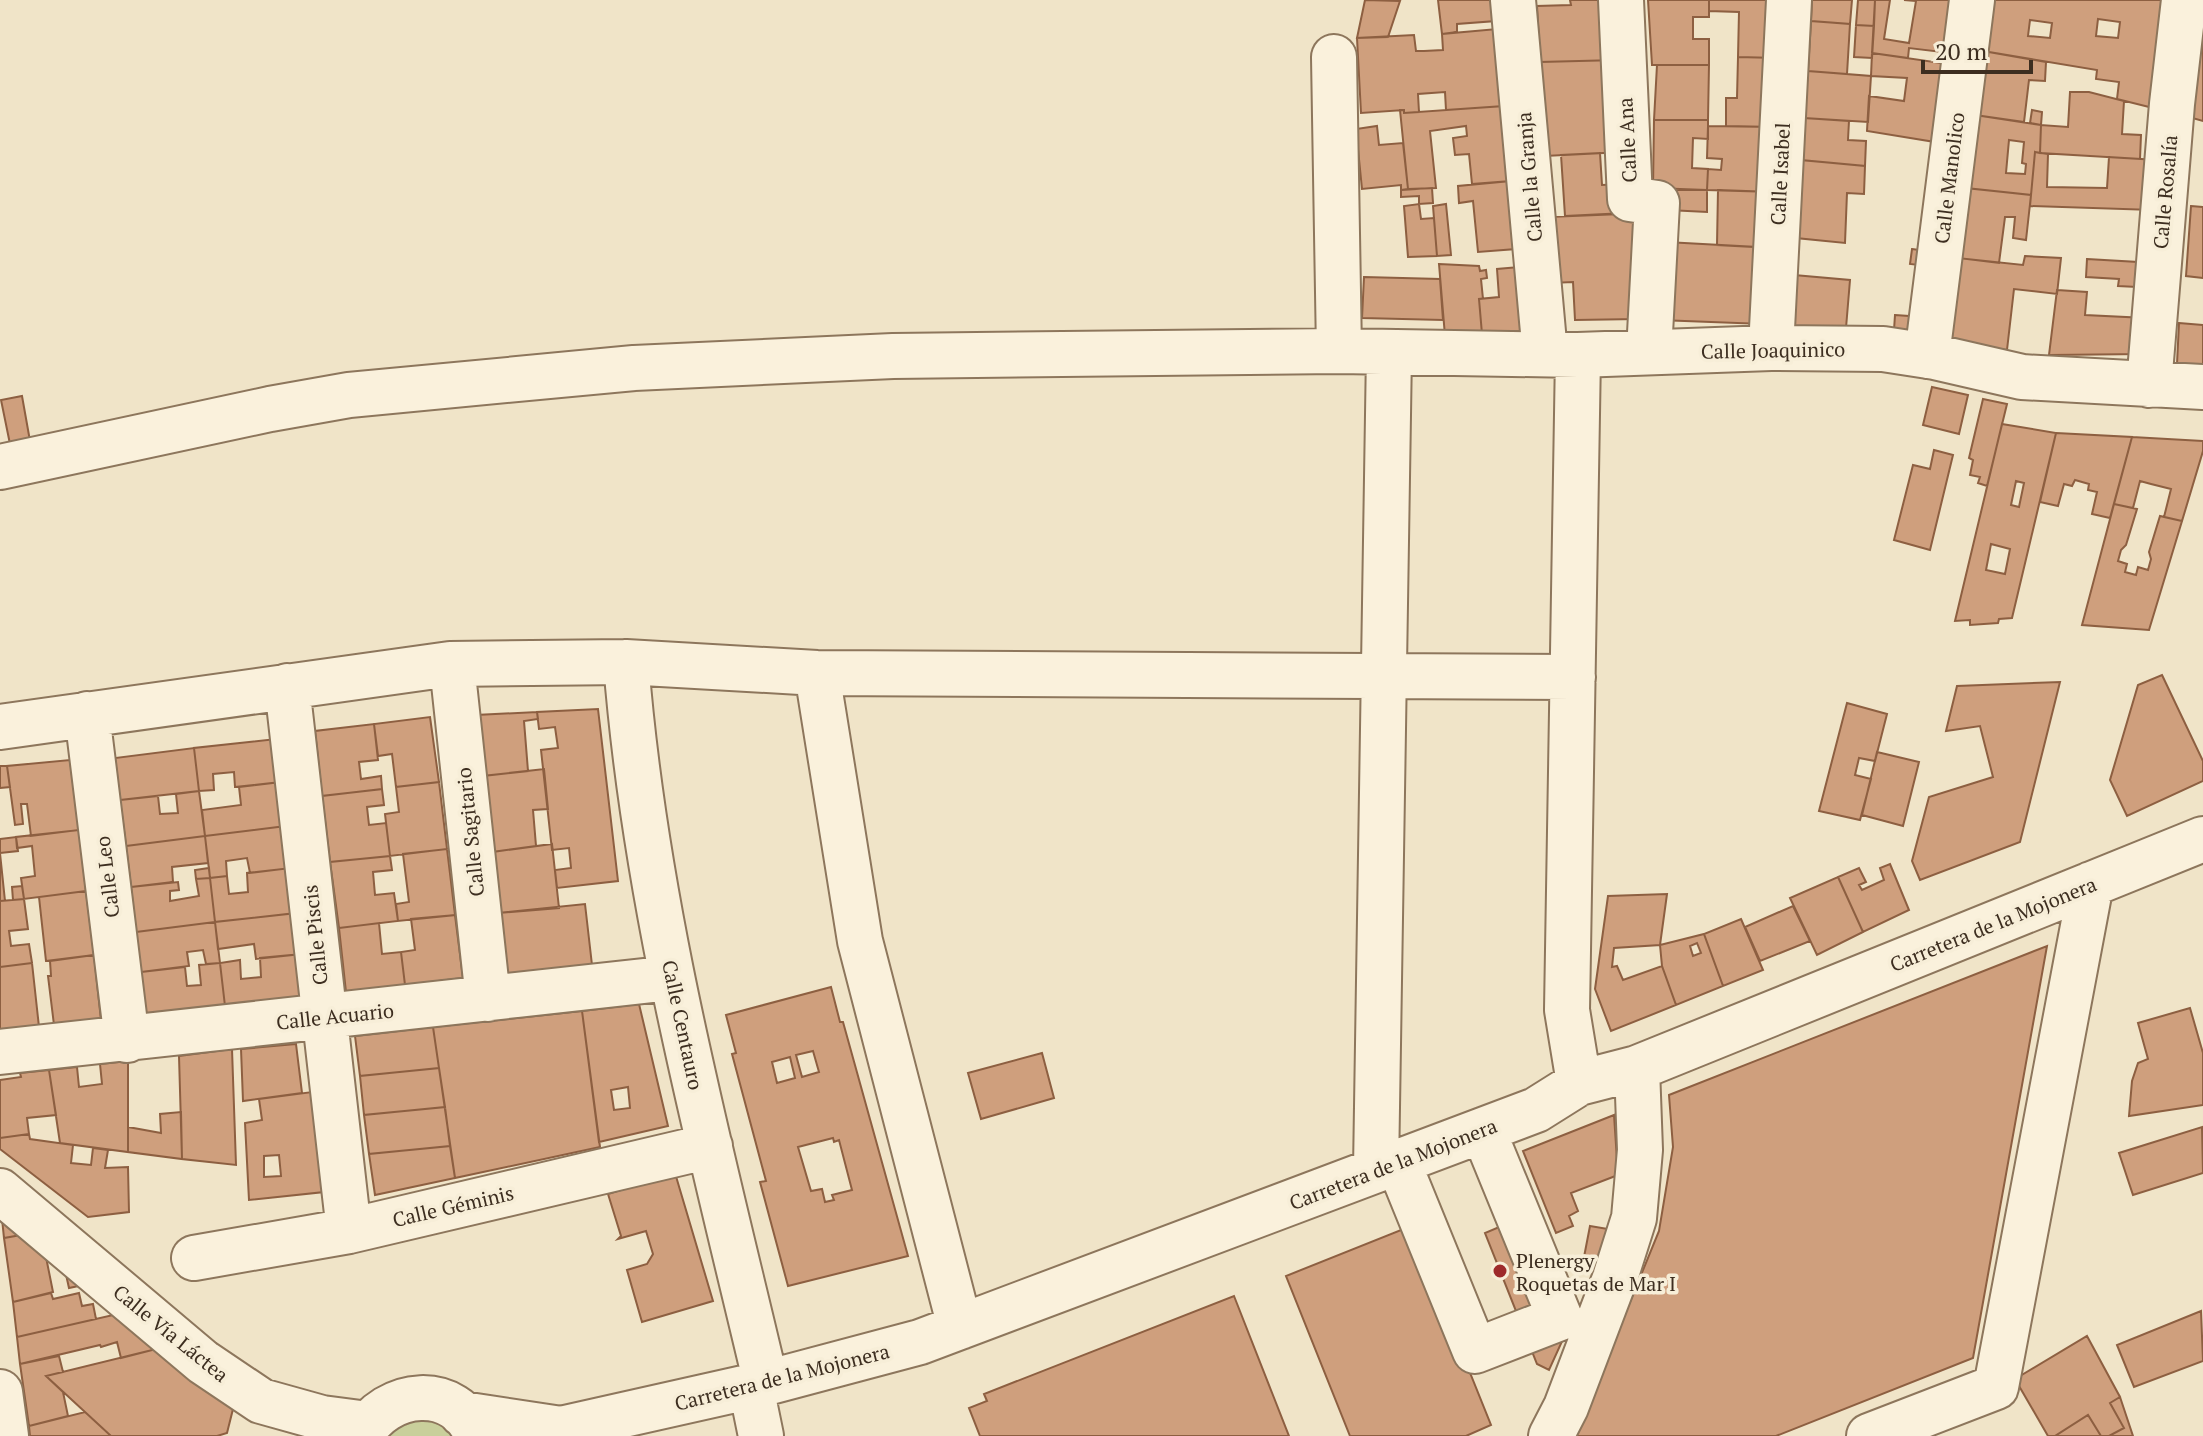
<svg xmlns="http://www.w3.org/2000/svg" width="2203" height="1436" font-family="'PT Serif',serif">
	<rect width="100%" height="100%" fill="#f0e4c8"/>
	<path fill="#c9cf9b" d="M427,1416L459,1436H385L395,1425Z"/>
	<path fill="#cf9f7d" stroke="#8d5f41" stroke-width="2" fill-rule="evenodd" d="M1365,0L1400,1L1388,37L1357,38Z
		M1438,0H1494L1496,21L1457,24V32L1442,34Z
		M1570,0H1615L1618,60L1540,62L1537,6L1571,5Z
		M1648,0H1709V17H1693V39H1709V65H1652Z
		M1709,0H1778L1777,58L1738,57L1739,12L1709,11Z
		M1812,0H1852L1850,24L1811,21Z
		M1858,0H1875L1874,26L1856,25Z
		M1875,0H1890L1884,39L1909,43L1916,1L1904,0H1959L1950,53L1909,48L1908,58L1872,53Z
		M1989,0H2168L2157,109L2117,99L2119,82L2096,79L2097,70L1983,51ZM2098,19L2120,22L2118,38L2096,36ZM2030,20L2052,23L2050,38L2028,36Z
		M2203,0V121L2189,117Z
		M1811,21L1850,24L1847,74L1808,71Z
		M1856,25L1874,26L1872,58L1854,57Z
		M1497,29L1504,106L1446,110L1445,92L1418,94L1419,112L1404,113V110L1361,113L1357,38L1414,35L1416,51H1424L1443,50L1442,34Z
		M1983,51L2046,62L2045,81L2029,80L2024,122L1975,115Z
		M1872,53L1948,64L1935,142L1867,131L1869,96L1904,101L1907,78L1871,76Z
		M1738,57L1777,58L1775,127L1726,126V98H1737Z
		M1618,60L1623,152L1545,156L1540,62Z
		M1657,65H1709L1708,120H1654Z
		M1808,71L1871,76L1868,122L1804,118Z
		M2070,92H2089L2124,101L2122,134L2141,135L2140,159L2040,153L2041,125L2068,127Z
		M1504,106L1511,181L1472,184L1469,154L1455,155L1453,138L1467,136L1466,126L1430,131L1436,188L1408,189L1400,110H1404V113Z
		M2032,110L2042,112L2041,125L2030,123Z
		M1975,115L2041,125L2040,153L2035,152L2031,195L1966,188ZM2009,140L2024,142L2022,163L2026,164L2025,174L2006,173Z
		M1804,118L1849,121L1848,140L1866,141L1865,166L1801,160Z
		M1654,120H1708V139L1693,138L1692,168L1708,169L1707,190L1653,188Z
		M1377,126L1379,145L1403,143L1408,189L1401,190V185L1362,189L1356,129Z
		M1708,126L1775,127L1773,192L1707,190L1708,169L1721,170L1722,159L1707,158Z
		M2035,152L2048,154L2047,187L2107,188L2109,157L2157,160L2153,210L2030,206Z
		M1600,153L1602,185L1624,184L1626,213L1565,216L1561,155Z
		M1801,160L1865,166L1864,194L1847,193L1845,243L1796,238Z
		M1511,181L1516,249L1478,252L1473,201L1459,203L1458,186Z
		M1432,188L1433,203L1419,204V196L1401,197V190Z
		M1966,188L2031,195L2026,240L2013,238L2015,217H2005L1999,263L1958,258Z
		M1670,190H1707V212L1668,210Z
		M1718,190L1773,192L1772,248L1717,245Z
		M1419,204L1421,219L1434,218L1437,256L1408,257L1404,206Z
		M1446,204L1451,255L1437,256L1433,206Z
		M2191,206L2203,207V278L2186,276Z
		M1646,213L1638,319L1575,320L1573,282L1551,283L1548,217Z
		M1666,242L1757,247L1763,324L1659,320Z
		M1912,249L1927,251L1926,266L1910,264Z
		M2025,256L2061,258L2057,294L2014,289L2007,350L1947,343L1958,258L2023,265Z
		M2087,259L2138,262L2137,287L2118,286L2119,279L2086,277Z
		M1439,264L1479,266L1480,271L1486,270L1487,278L1481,279L1483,299H1479L1482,334L1445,336Z
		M1519,267L1524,331L1482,334L1479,299L1499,297L1497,269Z
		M1794,275L1850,280L1846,328L1790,326Z
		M1364,277L1440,279L1443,320L1362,318Z
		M2057,290L2087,292L2085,315L2146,318L2144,354L2049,355Z
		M1895,315L1923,317L1922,331L1894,330Z
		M2179,323L2203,325V367L2177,364Z
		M1932,387L1968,395L1959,434L1923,425Z
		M22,396L30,441L10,444L1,400Z
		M1983,399L2007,404L1987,486L1978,483L1980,477L1970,475L1973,460L1969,458Z
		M2002,424L2056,433L2012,618L1999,619L1998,623L1970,625V620L1955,621ZM2016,481L2024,483L2019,507L2011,505ZM1991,544L2010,549L2005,574L1986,570Z
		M2056,433L2132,437L2110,518L2092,514L2097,492L2088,490L2089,484L2075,480L2072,486L2064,484L2058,506L2040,502Z
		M2132,437L2203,441V451L2182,521L2164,517L2171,489L2151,484L2140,481L2133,508L2114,504Z
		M1934,450L1953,455L1930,550L1894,540L1913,465L1930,469Z
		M2114,504L2137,509L2126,545L2121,550L2118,561L2127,564L2125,572L2136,575L2138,567L2148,570L2151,559L2149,552L2160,516L2182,521L2149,630L2082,625Z
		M2162,675L2203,761V781L2127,816L2110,780L2138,685Z
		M2060,682L2020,842L1920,880L1912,861L1929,797L1993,777L1980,726L1946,731L1957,686Z
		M1847,703L1887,714L1875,761L1859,758L1855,775L1871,779L1860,820L1819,811Z
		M598,709L618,881L557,888L555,870L571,868L569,848L552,850L541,750L558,748L555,727L539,729L537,712Z
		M537,712L538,719L524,721L528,771L484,776L476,715Z
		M430,717L439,782L396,787L392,754L378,756L374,724Z
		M374,724L378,760L359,762L361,779L381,776L382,789L322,796L315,731Z
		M276,739L281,782L235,787L234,772L213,774L214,790L199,791L194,748Z
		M194,748L199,791L120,800L115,758Z
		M1877,752L1919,762L1903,826L1862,815Z
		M70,760L79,830L31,836L27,804H21L23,824L15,825L7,766Z
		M0,766H7L10,787L0,788Z
		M544,769L548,809L533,810L536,846L492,852L483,776Z
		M281,782L286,826L205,836L202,810L241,805L239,787Z
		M439,782L447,849L390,856L385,814L399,812L396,787Z
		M382,789L384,805L367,807L369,825L386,823L390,856L330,862L322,796Z
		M199,791L205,836L126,846L120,800L158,796L160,814L178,813L176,794Z
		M286,826L291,868L250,873L247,858L226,861L227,876L210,878L205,836Z
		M79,830L86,891L24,899L21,878L35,876L32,846L17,848L16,837Z
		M205,836L208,863L172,867L173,882L131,887L126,846Z
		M16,837L18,851L0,853V839Z
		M552,844L559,908L499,913L492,852Z
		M447,849L455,915L398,921L396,904L409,902L403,854Z
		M0,853L5,901H0Z
		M390,856L392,870L373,872L375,895L394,893L398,921L339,928L330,862Z
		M1890,864L1909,910L1863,932L1838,877L1859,868L1866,882L1859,885L1862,890L1884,880L1880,868Z
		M209,868L210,878L196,879L195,870Z
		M291,868L296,913L215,922L210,878L227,876L229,894L248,892L247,873Z
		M1838,877L1863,932L1817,955L1790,898Z
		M210,878L215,922L136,932L131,887L178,882L179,890L170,891V901L199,896L196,879Z
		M22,886L24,899L13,900L12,887Z
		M86,891L94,955L46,961L39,897Z
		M1667,894L1660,945L1614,948L1612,967L1617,966L1623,980L1662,966L1676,1005L1611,1031L1595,989L1608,896Z
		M24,899L28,929L9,931L11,946L29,944L32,963L0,967V901Z
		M585,904L592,965L507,974L499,913Z
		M1793,906L1810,941L1760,961L1745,927Z
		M296,913L301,954L256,959L254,944L218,949L215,922Z
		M455,915L463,978L405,985L401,952L415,950L411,919Z
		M1741,919L1763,970L1723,986L1704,934Z
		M215,922L220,963L206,964L203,950L187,952L189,966L141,972L136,932Z
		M379,923L382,954L401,952L405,985L346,992L339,928Z
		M1704,934L1723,986L1676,1005L1662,966L1660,945ZM1697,943L1701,953L1693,956L1690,946Z
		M2047,946L1973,1358L1776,1436H1572L1601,1373L1659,1231L1673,1147L1669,1095Z
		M301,954L306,997L225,1006L220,963L240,960L241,979L261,977L260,958Z
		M94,955L101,1020L54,1025L48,976H51L50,961Z
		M32,963L39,1027L0,1032V967Z
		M220,963L225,1006L146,1015L141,972L185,967L187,986L201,985L199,965Z
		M831,987L840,1022H843L908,1256L788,1286L760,1182L766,1181L732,1054L736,1053L726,1015ZM813,1051L819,1072L802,1077L796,1055ZM790,1057L795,1078L777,1083L772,1062ZM833,1138L834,1142L839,1140L852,1190L832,1195L834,1200L825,1202L822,1189L811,1191L798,1147Z
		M639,1004L668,1126L599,1142L582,1011ZM628,1087L630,1108L614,1110L611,1090Z
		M2190,1008L2203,1053V1105L2129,1116L2132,1081L2138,1063L2148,1059L2138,1023Z
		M582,1011L600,1147L455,1178L433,1027Z
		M433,1027L439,1068L360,1076L355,1036Z
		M296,1044L302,1093L243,1101L241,1049Z
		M232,1049L236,1165L182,1159L179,1056Z
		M1042,1053L1054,1098L981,1119L968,1073Z
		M128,1061V1152L60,1143L49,1070L77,1067L79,1087L102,1084L100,1064Z
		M439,1068L445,1107L364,1115L360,1076Z
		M49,1070L56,1115L27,1118L29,1134L0,1138V1080L21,1077L20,1073Z
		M312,1092L324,1192L249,1200L245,1123L262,1120L259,1099ZM279,1155L281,1176L264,1177V1156Z
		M445,1107L450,1146L369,1154L364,1115Z
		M181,1112L182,1159L128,1152V1127L161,1133L160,1114Z
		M1614,1115L1618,1175L1571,1193L1578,1211L1569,1216L1573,1226L1556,1233L1523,1151Z
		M2202,1127L2203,1173L2133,1195L2119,1153Z
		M29,1134L30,1139L73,1145L71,1163L91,1165L93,1148L108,1150L105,1168L128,1167L129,1212L88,1217L0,1149V1138Z
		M450,1146L455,1178L375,1195L369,1154Z
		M675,1173L713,1301L642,1322L627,1270L647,1264L653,1254L646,1231L618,1239L621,1236L608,1194Z
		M1,1209L38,1232L4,1238Z
		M1525,1216L1569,1326L1549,1370L1537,1364L1485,1233Z
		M1411,1226L1491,1425L1466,1436H1350L1286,1276Z
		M1590,1226L1608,1229L1596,1272L1589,1270L1593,1259L1584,1257Z
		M38,1232L42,1237L53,1292L13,1302L4,1238Z
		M65,1270L93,1283L69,1288Z
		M51,1293L53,1299L79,1293L82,1306L93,1304L96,1319L17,1337L13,1302Z
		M1234,1296L1289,1436H980L969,1408L987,1401L984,1394Z
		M2201,1311L2203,1361L2134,1387L2117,1345Z
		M126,1312L164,1347L121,1358L117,1342L101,1347L100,1345L20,1364L17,1337Z
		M2087,1336L2120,1397L2110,1403L2124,1428L2109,1436H2101L2088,1415L2055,1436H2048L2015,1379Z
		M164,1347L233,1409L227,1433L217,1436H111L46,1376Z
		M59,1356L63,1372L46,1376L63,1392L68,1416L29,1426L20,1364Z
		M2120,1397L2133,1436H2109L2124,1428L2110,1403Z
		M85,1412L111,1436H30L29,1426Z
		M2088,1415L2101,1436H2055Z"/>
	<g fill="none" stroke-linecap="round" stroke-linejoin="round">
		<g stroke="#8d765c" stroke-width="48">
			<path id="minor" d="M1513,0L1545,354
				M1621,0L1630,199L1657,203L1649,352
				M1334,57L1339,351
				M1771,348L1789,0
				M1578,355L1567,1010L1579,1083
				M1927,356L1972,0
				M2149,385L2172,104L2184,0
				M0,467L270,409L349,395L634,368L893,356L1339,351L1578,355L1771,348L1883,349L1935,357L2022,377L2203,387
				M626,662C645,906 710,1146 766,1383
				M452,665L488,999
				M817,673L860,941L960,1327
				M287,686L349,1231
				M87,714L127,1040
				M0,727L450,664L626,662L817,673L1573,677
				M0,1052L671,978
				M1398,1162L1475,1351L1560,1318L1483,1130
				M1376,1170L1389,352
				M0,1191L203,1362L261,1401L322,1418L368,1424
				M194,1258L349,1231L710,1146
				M751,1387L761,1436
				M0,1392L6,1436
				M462,1414L561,1429
				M361,1436C386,1389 456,1382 477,1436
				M550,1436L561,1429L766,1383L920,1342L1536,1110L1579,1083L1637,1068L2203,839
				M1551,1436L1566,1407L1615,1278L1634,1218L1640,1150L1637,1068
				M1869,1436L1996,1387L2091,884"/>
		</g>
		<use href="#minor" stroke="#faf1dc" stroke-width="44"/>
	</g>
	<circle fill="#9e2a2b" stroke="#f7eed8" stroke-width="3" cx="1500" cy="1271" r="8"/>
	<g text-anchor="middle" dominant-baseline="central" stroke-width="7" stroke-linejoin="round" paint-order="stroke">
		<g font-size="20" fill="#3d2e20" stroke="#f7eed8">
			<text transform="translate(1627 140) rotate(-93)">Calle Ana</text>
			<text transform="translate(1780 174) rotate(-87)">Calle Isabel</text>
			<text transform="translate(1529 177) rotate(-95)">Calle la Granja</text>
			<text transform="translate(1949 178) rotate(-83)">Calle Manolico</text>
			<text transform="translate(2165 192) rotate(-85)">Calle Rosalía</text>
			<text transform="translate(1773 350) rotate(-1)">Calle Joaquinico</text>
			<text transform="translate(470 832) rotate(-96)">Calle Sagitario</text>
			<text transform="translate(107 877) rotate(-97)">Calle Leo</text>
			<text transform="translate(1993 924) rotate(-22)">Carretera de la Mojonera</text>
			<text transform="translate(315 935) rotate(-96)">Calle Piscis</text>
			<text transform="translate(335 1016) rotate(-6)">Calle Acuario</text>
			<text transform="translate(683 1025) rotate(78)">Calle Centauro</text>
			<text transform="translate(1393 1164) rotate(-21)">Carretera de la Mojonera</text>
			<text transform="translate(453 1206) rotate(-13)">Calle Géminis</text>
			<text transform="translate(171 1333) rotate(39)">Calle Vía Láctea</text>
			<text transform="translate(782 1377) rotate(-14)">Carretera de la Mojonera</text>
		</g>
		<g font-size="20" fill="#3d2e20" stroke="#f7eed8" text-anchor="start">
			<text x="1516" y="1260">Plenergy<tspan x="1516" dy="23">Roquetas de Mar I</tspan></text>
		</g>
	</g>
	<path d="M1923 60v12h108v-12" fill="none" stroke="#3d2e20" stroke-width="4"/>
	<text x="1935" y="60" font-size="24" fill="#3d2e20" stroke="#f7eed8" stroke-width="6" paint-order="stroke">20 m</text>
</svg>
